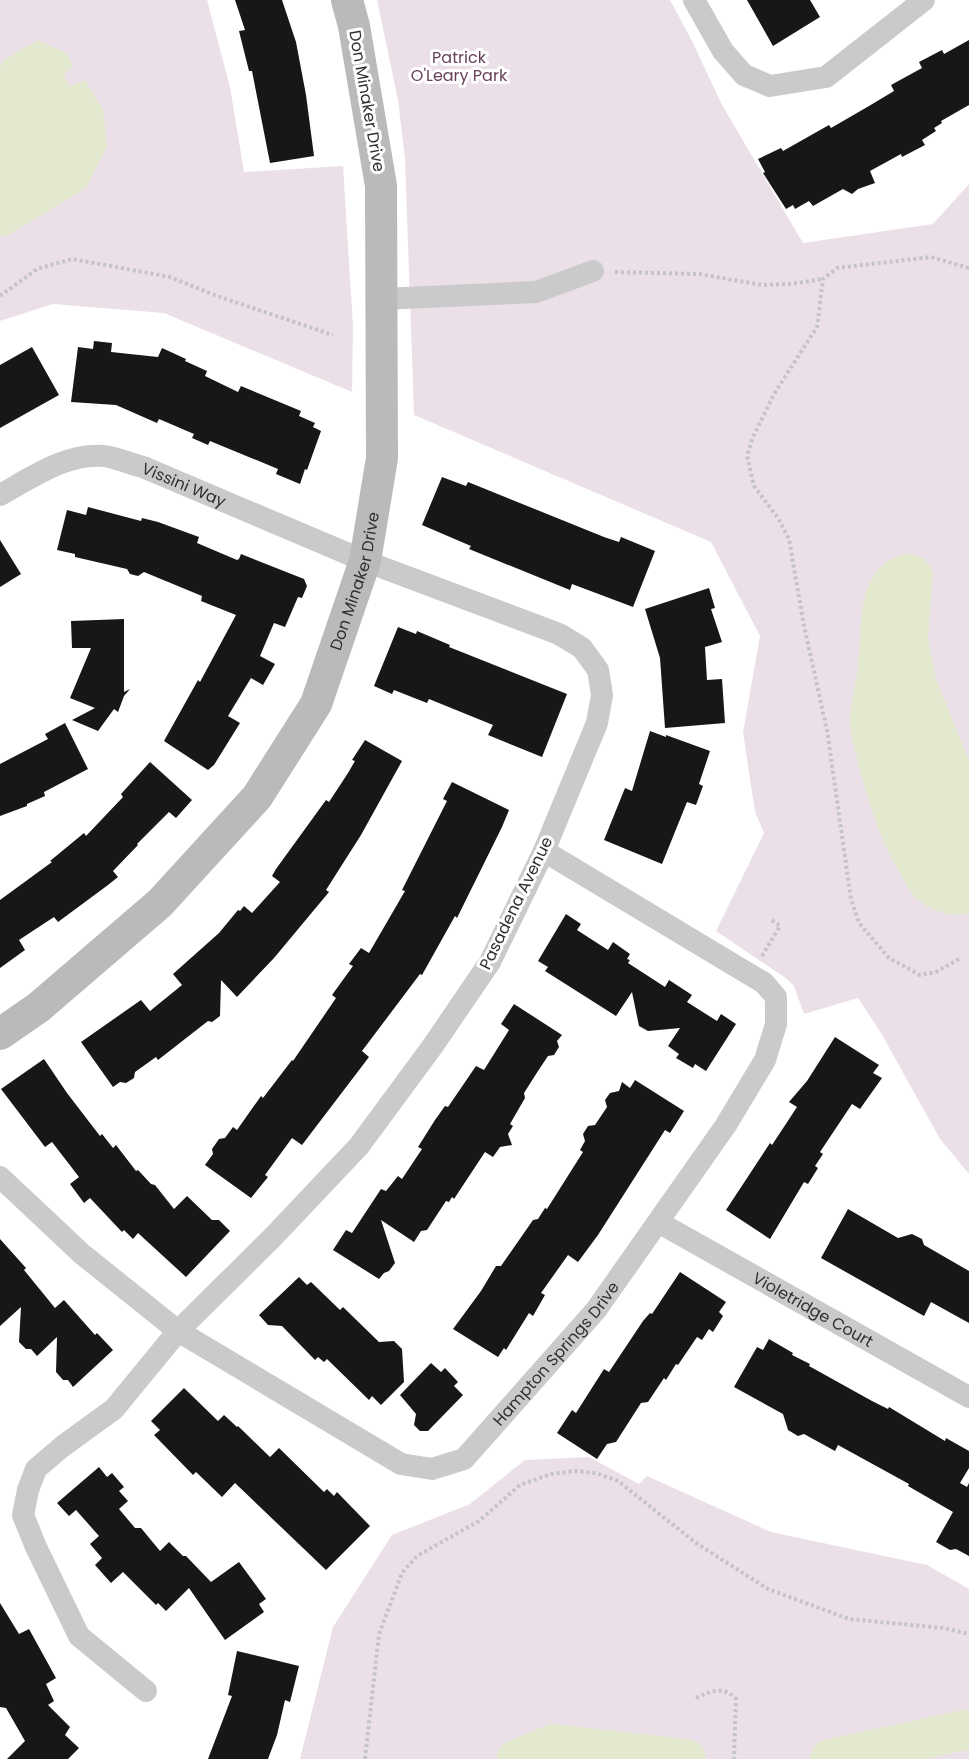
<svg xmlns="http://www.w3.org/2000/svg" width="969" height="1759" font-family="Poppins,sans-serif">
	<rect width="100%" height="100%" fill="#fff"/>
	<path fill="#ece0e8" d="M0,0H207L230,87L244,172L343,166L353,326L352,392L164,313L53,304L0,321Z
		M377,0H670L692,41L721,103L803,243L933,224L969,184V1174L940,1139L881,1033L858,998L804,1014L794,986L787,979L716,931L764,833L755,812L743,732L760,636L711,542L414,415L405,159L398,100Z
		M589,1457L639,1484L647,1476L771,1532L927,1565L969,1589V1759H300L333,1627L392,1535L470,1504L525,1460Z"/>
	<path fill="#e3e9ce" d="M38,40L68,54L73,67L63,74L70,86L85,80L103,110L107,146L102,157L86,188L7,236H0V67L4,60Z
		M909,553L924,558L933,572L928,637L936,679L969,761V913C949,919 924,908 911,893C907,887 903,879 900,873C879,838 868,801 858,762C856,751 851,738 850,726C849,706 855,687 858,667C863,625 854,564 909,553Z"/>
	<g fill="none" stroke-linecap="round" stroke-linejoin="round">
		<path stroke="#e3e9ce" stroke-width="40" d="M517,1759L554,1744L686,1759
			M830,1759L969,1729"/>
	</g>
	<path fill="#171717" d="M235,0H282L296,42L306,95L314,156L270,163L252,71H249L239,31L245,30Z
		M747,0H810L820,17L773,46Z
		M969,40V105L941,121L942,123L934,128L936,131L922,140L925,145L902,157L901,154L870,171L875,183L858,189L852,194L843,189L813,206L809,201L795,209L793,205L786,209L763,173L765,172L758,159L781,148L783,151L829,125L831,128L869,106L894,91L891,85L922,68L919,62L942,50L944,54Z
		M94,341L112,343L111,352L158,357L162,348L186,359L185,361L207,371L205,376L238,392L241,386L301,411L299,416L315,423L313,427L321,431L307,470L305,469L300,484L276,474L278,469L210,441L208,445L192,438L194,434L159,419L157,423L116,405L71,402L78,347L93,349Z
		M32,347L59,395L0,428V365Z
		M442,477L466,486L468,482L604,537L619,542L621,537L655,551L633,607L572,584L570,590L469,549L471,546L422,525Z
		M88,507L141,521L142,518L158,522L199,537L197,543L237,560L239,559L241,554L304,579L307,586L302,598L298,597L285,627L274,623L260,656L275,664L263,685L251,678L228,716L240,723L214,765L208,770L164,741L198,680L200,682L236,615L201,601L202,596L144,572L138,576L130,574L127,569L75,557V554L57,550L67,510L86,515Z
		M0,540L21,574L0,587Z
		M709,588L715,608L711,609L722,642L705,647L707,680L722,679L725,723L665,728L660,658L645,609Z
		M124,619V692L130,689L124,696L118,712L114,709L98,731L72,720L95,708L70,698L91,648H72L71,621Z
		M398,627L416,634L417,631L450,645L449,647L567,694L542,757L488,735L493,725L429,699L427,703L394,690L392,694L374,686Z
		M65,723L88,769L44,792L45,796L27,804V806L0,816V764L48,739L45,734Z
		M650,731L666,737V735L710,751L699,784L703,786L696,805L687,802L662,864L604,840L625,788L632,791Z
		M365,740L402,761L361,835L326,890L329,892L274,958L237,997L221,980L220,1016L212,1022L208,1021L158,1060L156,1057L135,1072L134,1078L126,1083L120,1082L113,1087L81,1042L141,1000L150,1011L182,985L173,974L219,933L238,910L240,911L244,906L252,913L280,882L272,876L276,869L326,800L329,802L348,773L355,761L352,760Z
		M150,762L192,800L176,818L169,812L137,844L138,845L113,871L118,877L108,885L58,922L54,917L19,940L25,950L0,968V900L52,862L50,861L84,833L86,836L123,797L121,794Z
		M452,782L509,810L502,827L457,918L455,916L422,975L420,974L362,1051L369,1057L302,1145L292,1138L265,1175L268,1177L251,1198L205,1165L213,1154L212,1149L219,1139L225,1138L233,1127L237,1130L261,1096L263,1098L292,1060L293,1061L336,998L332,995L353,966L349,964L361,948L369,953L405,891L402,890L447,801L443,799Z
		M566,914L581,924L577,930L608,950L613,942L630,954L627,959L630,960L628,963L665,987L669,980L692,995L687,1002L717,1021L721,1014L736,1024L706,1071L695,1064L693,1068L676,1058L679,1054L668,1046L680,1028L648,1031L639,1026L632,992L616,1016L545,971L548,967L538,961Z
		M514,1004L562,1035L557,1041L559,1047L554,1055L548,1056L538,1071L524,1093L525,1098L510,1124L513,1126L508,1134L512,1145L500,1147L493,1157L485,1152L454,1199L452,1197L449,1202L446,1201L427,1230L421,1231L414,1242L381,1220L395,1263L389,1271L384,1273L379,1279L333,1250L346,1230L352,1233L381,1189L386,1191L398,1176L402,1179L422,1149L418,1147L435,1120L445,1106L448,1107L476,1066L484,1070L509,1030L501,1024Z
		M835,1037L879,1065L873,1073L882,1078L860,1109L852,1104L820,1152L823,1154L815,1166L818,1168L808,1184L804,1182L770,1239L726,1210L770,1143L772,1145L797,1107L789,1102L807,1081Z
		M44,1059L67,1093L100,1136L102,1134L113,1148L116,1145L136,1171L138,1170L151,1184L155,1185L174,1209L187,1196L212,1220H219L230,1231L186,1277L138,1233L133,1239L124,1230L122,1232L90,1198L84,1203L70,1184L79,1177L52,1142L45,1147L1,1089Z
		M635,1080L684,1111L670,1133L665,1130L598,1235L578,1262L568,1255L541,1293L545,1295L533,1316L529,1313L506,1350L504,1348L498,1357L453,1329L481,1291L496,1266H501L533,1220L538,1219L545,1208L547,1209L583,1152L580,1150L585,1141L583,1134L588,1126L595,1125L607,1107L605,1100L610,1093L619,1091L622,1082L630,1088Z
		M848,1209L898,1238L912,1234L922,1239L924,1245L969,1271V1323L931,1302L924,1316L821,1258Z
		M0,1239L26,1268L24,1270L55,1308L64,1300L95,1335L97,1333L113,1350L73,1387L68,1380H63L56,1372L57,1337L37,1356L31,1349H26L19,1342L21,1307L0,1326Z
		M680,1272L726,1302L719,1312L723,1316L713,1332L709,1329L702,1340L697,1337L678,1365L676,1364L666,1380L664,1378L648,1402L641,1403L616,1442L607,1444L597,1459L557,1433L572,1410L576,1413L604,1369L609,1372L643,1321L650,1313L652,1314Z
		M299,1277L307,1285L311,1282L340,1310L343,1307L379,1342L394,1341L402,1349L404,1382L381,1405L372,1396L369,1400L327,1359L324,1362L318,1357L315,1360L282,1326L268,1325L259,1315Z
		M769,1339L793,1353L792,1355L810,1364L809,1366L872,1401L888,1409L889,1407L945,1441L946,1438L969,1451V1468L960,1483L967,1487L969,1483V1556L956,1549L950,1550L936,1542L953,1512L908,1486L909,1484L838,1445L835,1451L804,1434L798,1436L788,1430L783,1414L734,1387L757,1347L763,1350Z
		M431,1363L441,1372L445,1368L458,1382L454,1386L463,1395L428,1431H420L414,1425L416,1414L400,1395Z
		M184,1388L218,1421L224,1415L237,1427L238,1426L270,1457L279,1448L324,1492L327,1489L334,1496L337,1492L370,1526L326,1570L235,1483L222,1497L196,1472L193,1475L154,1435L160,1430L151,1421Z
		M99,1467L107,1477L112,1473L124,1487L119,1491L128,1501L119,1509L135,1528H141L160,1551L169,1542L183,1556H186L211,1582L239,1562L266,1599L259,1604L264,1612L225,1640L189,1588L166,1611L158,1603L156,1605L123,1572L111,1583L95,1565L102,1558L90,1544L99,1536L76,1510L69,1516L57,1503Z
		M0,1603L19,1634L29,1629L56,1678L46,1684L54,1701L48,1705L70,1727L65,1735L79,1748L68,1759H7L25,1741L6,1708L0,1707Z
		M237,1651L299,1666L290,1702L285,1700L277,1735L268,1759H208L232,1696L228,1695Z"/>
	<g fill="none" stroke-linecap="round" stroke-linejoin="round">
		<path stroke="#c4c4c4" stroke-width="4" stroke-dasharray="3 3" stroke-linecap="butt" d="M615,272L699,274L762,285L791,284L823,279
			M0,296L37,269L72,259L170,277L217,296L333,335
			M762,956L780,926L770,919
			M959,959L936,972L920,975L889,958L859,923L851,899L827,730L804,626L789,539L778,518L754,486L747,456L753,437L774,394L817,327L823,279L837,268L931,257L969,268
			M696,1698C711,1691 723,1685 736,1699L734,1759
			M365,1759L379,1634L402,1573L417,1556L479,1521L520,1485L551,1474L574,1471L596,1473L618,1481L696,1543L768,1589L849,1619L943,1628L969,1634"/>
		<g stroke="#cacaca" stroke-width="22">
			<path d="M694,0L723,51L744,75L770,86L826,77L924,0"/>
			<path d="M382,299L536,292L593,271"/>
			<path id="s1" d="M0,495C31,478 66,453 103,456C116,457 130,464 143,467L365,561L559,634L582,648L598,670L602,695L597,723L544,851L490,962L432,1047L359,1146L272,1238L178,1331L114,1409L63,1446L36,1469L28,1490L23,1515L36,1547L79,1636L146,1691"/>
			<path id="s2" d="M0,1177L82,1254L178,1331L401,1464L432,1469L464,1459L596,1310L726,1125L765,1060L776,1024V997L764,983L544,851"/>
			<path id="s3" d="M658,1222L969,1397"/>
		</g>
		<path stroke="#bababa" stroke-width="32" id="s4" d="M0,1034L39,1007L160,903L257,797L316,704L365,561L382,458L381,186L354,26L347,0"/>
	</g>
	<g text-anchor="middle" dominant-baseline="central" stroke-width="6" stroke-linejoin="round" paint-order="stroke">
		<g font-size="16" fill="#68415a" stroke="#fff">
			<text x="459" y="57">Patrick<tspan x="459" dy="18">O'Leary Park</tspan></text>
		</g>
		<g font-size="16" fill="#303030" stroke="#fff">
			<text transform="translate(367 101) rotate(80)">Don Minaker Drive</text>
			<text stroke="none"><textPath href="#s1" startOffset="198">Vissini Way</textPath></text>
			<text stroke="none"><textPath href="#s4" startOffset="590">Don Minaker Drive</textPath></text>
			<text transform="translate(516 903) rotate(-64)">Pasadena Avenue</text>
			<text stroke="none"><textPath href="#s3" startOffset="178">Violetridge Court</textPath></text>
			<text stroke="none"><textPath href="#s2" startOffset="700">Hampton Springs Drive</textPath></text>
		</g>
	</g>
</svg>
